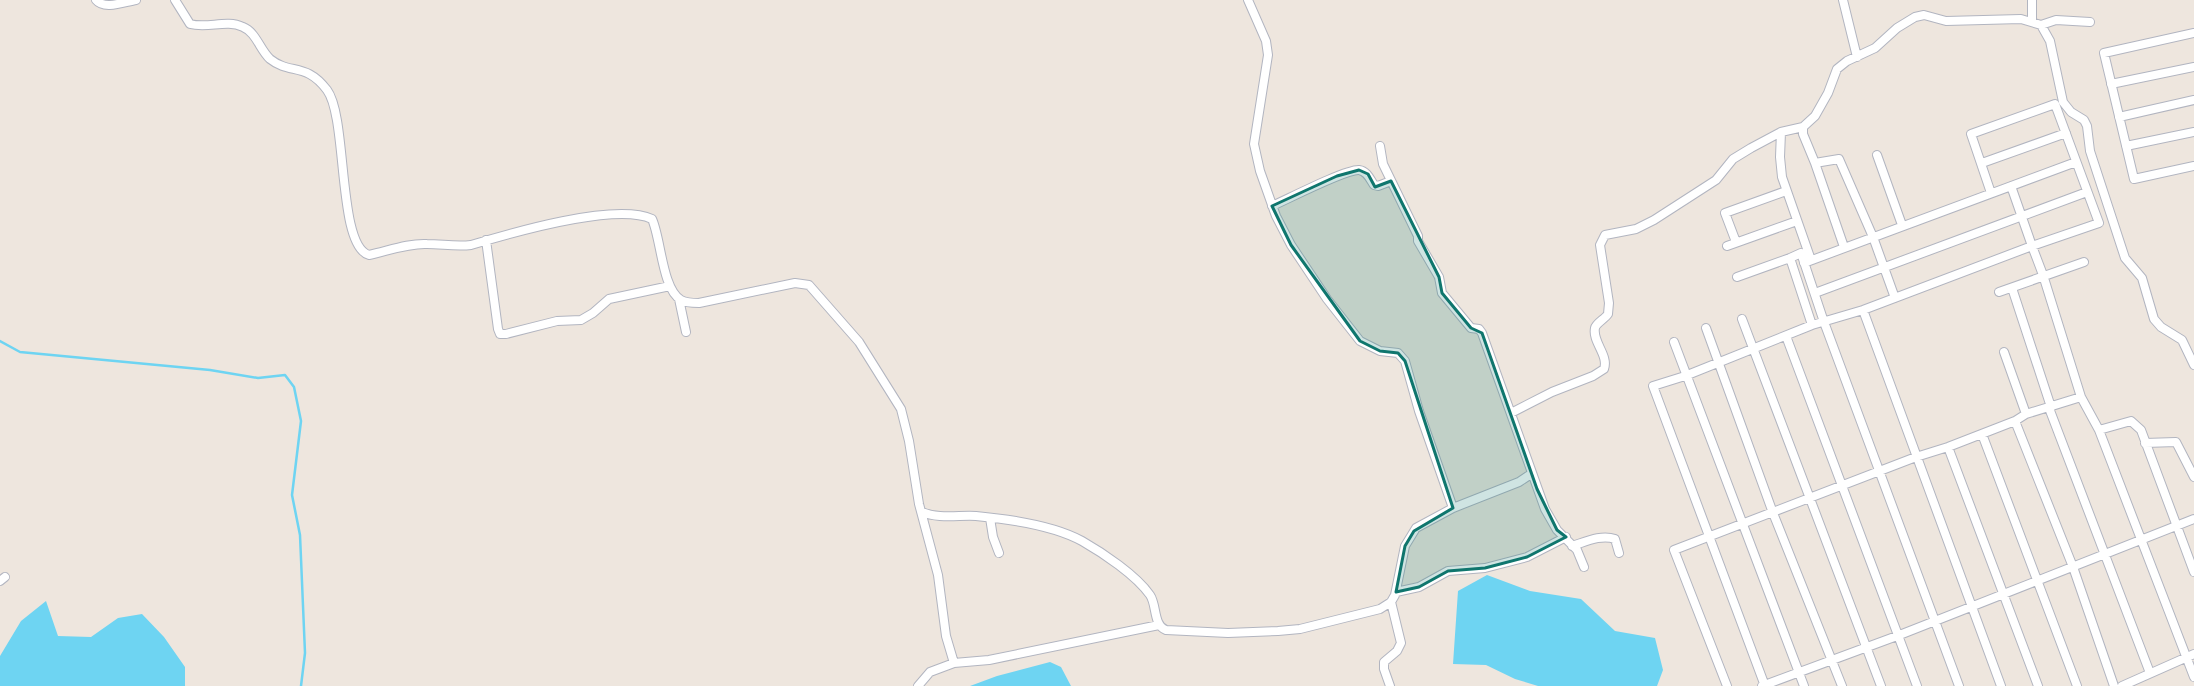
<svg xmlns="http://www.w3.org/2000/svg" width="2194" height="686" font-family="'Archivo Narrow',sans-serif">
	<rect width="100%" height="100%" fill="#eee6de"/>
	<path fill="#6ed4f2" d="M1487,575L1530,591L1581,599L1615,631L1655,638L1663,670L1657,686H1538L1515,679L1486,665L1453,664L1458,591Z
		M46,601L58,636L91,637L118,618L142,614L164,637L185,667V686H0V656L21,621Z
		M1050,662L1061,667L1071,686H970L997,676Z"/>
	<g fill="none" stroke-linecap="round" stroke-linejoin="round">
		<path stroke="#6ed4f2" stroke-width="2.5" d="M0,341L20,352L210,370L258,378L285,375L294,387L301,421L292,495L300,535L305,653L301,686"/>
		<g stroke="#b2b5c0" stroke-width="10">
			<path id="street" d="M96,0C104,10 124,2 136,0
				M175,0L190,24C208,29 226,19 243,27C256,32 260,50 270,59C290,75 306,62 327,90C348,118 337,246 369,255C388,251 408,243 427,244C442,244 456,247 471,245C511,233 615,202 652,219C661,238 662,289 681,300C686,303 693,303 699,303L795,283L809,285L859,342L901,409L909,441L919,504L938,575L946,636L954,663
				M1248,0L1266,41L1268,55L1254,144L1260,171L1276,216L1291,245L1327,299L1360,341L1380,351L1398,353L1405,361L1419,411L1453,508
				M1843,0L1857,57
				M2032,20V0
				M2041,25L2056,20L2090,22
				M2194,33L2104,53L2134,179L2194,166
				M2111,84L2194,67
				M2119,117L2194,100
				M1803,127V134L1815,163L1839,159L1873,237L1895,298
				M1781,132L1780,157L1782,177L1811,260
				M1380,146L1383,164L1418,236V241L1439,277L1442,293L1471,328L1479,329L1482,333L1545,509L1557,530L1577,550L1584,567
				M2126,146L2194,132
				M1877,155L1902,225
				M1815,163L1844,247
				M1982,163L2066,133
				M1991,193L1971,134L2055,104L2099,223L2032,246L2011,186
				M1272,206C1288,199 1346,169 1359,170C1367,171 1370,179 1374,185L1378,186L1391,181
				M486,240L498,329L500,334H506L557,321L581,320L593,313L609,299L670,286
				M1736,242L1725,213L1786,191
				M1727,246L1797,221
				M1804,263L2076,162
				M1737,277L1790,258
				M2012,288L2051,407
				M1999,292L2084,262
				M1815,293L2087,192
				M679,299L686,332
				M1863,310L2001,686
				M1742,319L1881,686
				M1812,325L1790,258L1801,253L1824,322L1959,686
				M1706,328L1773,513L1842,686
				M1786,336L1917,686
				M1674,342L1804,686
				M2004,352L2026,414
				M2049,408L2150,673
				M1511,413L1552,392L1593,376L1604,369C1609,355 1592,342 1595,328C1596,323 1605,319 1608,314L1609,303L1600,245L1605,235L1636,229L1654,220L1716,180L1733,159L1751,148L1781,132L1803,127L1815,116L1828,93L1837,69L1847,61L1875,48L1897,28L1915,17L1924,15L1946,21L2021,19L2041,25L2050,41L2063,102L2071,112L2084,120L2087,126L2090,151L2125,258L2142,278L2154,319L2161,327L2182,340L2194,365
				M2015,421L2073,567L2114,686
				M2099,430L2131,421L2141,430L2194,572
				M1982,434L2077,686
				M2145,443L2176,442L2194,477
				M1948,447L2038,686
				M922,512C938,519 959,515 976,516C1008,519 1053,525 1082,541C1103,553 1136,575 1150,595C1157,605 1153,625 1166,630L1228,633L1278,631L1300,629L1380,609L1391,602L1395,595L1405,546L1416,528L1453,508L1519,482L1531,474
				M990,518L993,537L999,553
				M1572,546C1585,542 1601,534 1615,539L1619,553
				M0,581L5,577
				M1396,592L1419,587L1448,571L1485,568L1527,557L1566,537
				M918,686L930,672L954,663L989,660L1159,625
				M1390,686L1384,669V662L1397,651L1401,643L1391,602
				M1727,686L1674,550L1916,457L1948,447L2015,421L2026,414L2081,397
				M1762,686L1897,636L2194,519
				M1765,686L1653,386L1685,376L1812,325L1863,310L2032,246L2043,275L2081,397L2099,430L2194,677
				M2122,686L2194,654"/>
		</g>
		<use href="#street" stroke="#fff" stroke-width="8"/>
	</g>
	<path fill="#0f766e" fill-opacity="0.2" stroke="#0f766e" stroke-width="3" stroke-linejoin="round" d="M1359,170L1368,174L1375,187L1391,181L1439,277L1442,293L1471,328L1482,333L1537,489L1557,530L1566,537L1527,557L1485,568L1448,571L1419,587L1396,592L1405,546L1414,531L1453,508L1405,361L1398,353L1380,351L1360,341L1291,245L1272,206L1337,176Z"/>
</svg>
